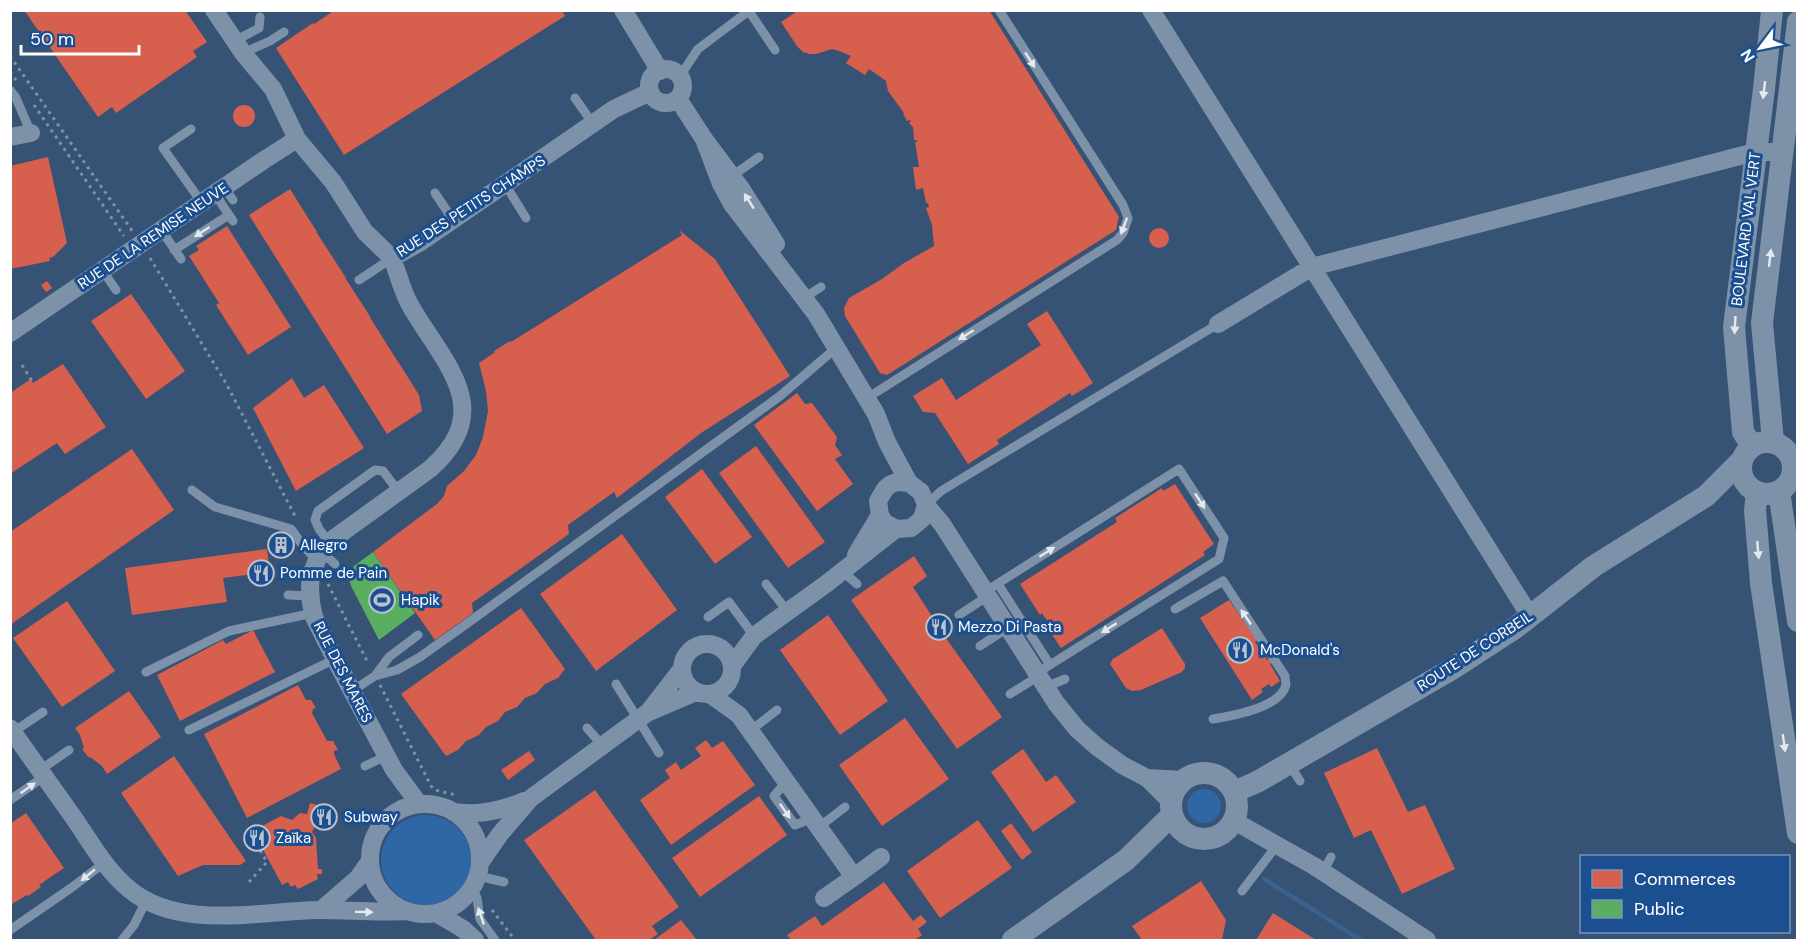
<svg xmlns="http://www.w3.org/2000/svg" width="1808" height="951" font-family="'DM Sans',sans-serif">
	<rect width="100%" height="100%" fill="#365274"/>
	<path fill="#2f66a5" d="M1187 806a17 17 0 1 1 34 0a17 17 0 1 1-34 0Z
		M381 860a45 45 0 1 1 90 0a45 45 0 1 1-90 0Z"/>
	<path fill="#d6604d" d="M24,10H185L207,42L193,51L197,57L116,113L112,107L98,117Z
		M335,10H562L565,16L344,155L276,48L313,23L314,24Z
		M799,10H989L1119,217L1116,230L887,375L880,373L845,316L844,308L849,298L882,279L904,263L934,246L932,225L926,208L929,207L928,203H926L923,188L916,190L913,167H919L915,142H917V140H914L913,127L909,123L911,121L910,120L907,121L905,117L903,114L904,113L888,91L886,81L869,69L865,75L846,63L851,56L839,51L832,49L816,54H810L803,52L797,46L781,22Z
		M233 116a11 11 0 1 1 22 0a11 11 0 1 1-22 0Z
		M48,157L67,243L53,257L49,258L50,261L10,269V166Z
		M290,189L317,232L316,233H317L346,278L345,280L346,279L371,318L370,320L371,319L398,362H397L399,363L419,395L422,411L387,434L249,215Z
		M227,226L291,327L248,355L216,305L219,303L189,256L199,250L196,246Z
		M1149 238a10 10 0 1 1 20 0a10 10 0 1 1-20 0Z
		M679,230L715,259L790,376L701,433L617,498L614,492L568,525L569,534L472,603L473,613L435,640L373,552L437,504L444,496L447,486L464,471L476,455L483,437L488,411L486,391L479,363L495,352L494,351L510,341L511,342L682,235Z
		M47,281L52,288L46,292L41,285Z
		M131,294L185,371L146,399L91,321Z
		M1047,311L1093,383L1072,396L1070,393L997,440L999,444L968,464L935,413L923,412L913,396L942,378L956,400L1041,345L1027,324Z
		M63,364L106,427L65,454L57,443L10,474V393L31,379L33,383Z
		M292,378L304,398L324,385L364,448L296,491L253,408Z
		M797,393L805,404L812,403L837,437L835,445L842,455L835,459L853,484L817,511L754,425Z
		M756,446L825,542L788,568L719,473Z
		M132,449L174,510L10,625V532Z
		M702,469L752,537L715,564L665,497Z
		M1175,484L1214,544L1203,552L1205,555L1061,648L1049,630L1052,628L1042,613L1040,615L1020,584L1117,522L1115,518L1162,488L1163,491Z
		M622,534L677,610L596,671L540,594Z
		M283,540L287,548L275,553L273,549L277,547L275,543Z
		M267,549L270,572L223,578L227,602L132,615L125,568Z
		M914,556L927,576L913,587L948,641L1002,717L957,749L851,600Z
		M1229,600L1257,640L1255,642L1267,660L1269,659L1272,663L1270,664L1280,681L1271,687L1269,684L1261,689L1263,692L1252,700L1200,618Z
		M67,601L115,671L62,707L13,638Z
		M521,608L565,669L558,678L545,684L537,693L525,698L517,707L505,712L498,721L486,727L479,735L466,741L458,750L446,756L401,694Z
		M828,615L888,701L840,735L780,650Z
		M985,624L989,631L983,635L979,628Z
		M1162,628L1185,664V668L1182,672L1141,690L1132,691L1126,688L1110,664L1113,659Z
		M253,630L275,672L180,721L157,675L223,640L226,644Z
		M298,685L306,700H311L316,708L313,709L312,713L327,741H333L338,750L334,751V754L341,769L247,818L204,734Z
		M129,691L161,737L107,774L102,766L90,757L89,758L82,749L84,748L80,735L75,728Z
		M905,718L949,779L882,826L839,765Z
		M706,740L712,748L723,741L755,785L671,845L640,800L670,778L665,770L676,762L681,770L701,756L695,748Z
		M1377,748L1408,812L1425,805L1455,869L1402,894L1371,830L1354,838L1324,773Z
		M1023,749L1046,782L1056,775L1076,802L1033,832L991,772Z
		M529,751L535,760L508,780L501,770Z
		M174,756L246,861L240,865H203L178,876L121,793Z
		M595,790L679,907L652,926L658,934L649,940H596L524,840Z
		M759,796L787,835L700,897L672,858Z
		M310,803L320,806L323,825L315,826L312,832L316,838L318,869H322V874H317L318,879L298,889L295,885L291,887L288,882L282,885L253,831L281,816L292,820L300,813L307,814Z
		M26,813L64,868L39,885L41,887L28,896L27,895L10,905V824Z
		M978,820L1012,868L940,918L907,871Z
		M1011,823L1032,852L1022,860L1001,831Z
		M1201,881L1226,920L1222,940H1142L1132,926Z
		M884,882L913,921L921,915L927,922L918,929L922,935L915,940H791L787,935L815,916L822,926Z
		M1273,913L1316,940H1256Z
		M681,920L697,940H654Z"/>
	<path fill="#5aae61" d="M373,552L415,613L379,640L351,586L349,578L354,566Z"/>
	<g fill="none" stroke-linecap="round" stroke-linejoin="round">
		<path stroke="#3b618d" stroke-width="4.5" d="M1264,879L1361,940"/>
		<path stroke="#7d92a8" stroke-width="3" stroke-dasharray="3 4.5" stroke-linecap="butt" d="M10,56L133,232
			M10,72L16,80
			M34,105L124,236
			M150,258L227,385L296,518
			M22,365L32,381
			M1793,475L1798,477
			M328,584L368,663
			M380,685L431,786L435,790L456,795
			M249,882L267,862L254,840L257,838
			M492,910L515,940"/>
		<path stroke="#7d92a8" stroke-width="9" d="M749,11L775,50
			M235,41L259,28L260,17
			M243,53L270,41L284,32
			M680,76L698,49L750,10
			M10,90L16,98L31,133
			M575,98L593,124
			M191,129L163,148L202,203
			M732,176L759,157
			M505,184L526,218
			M224,187L233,200
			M435,193L453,220
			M215,194L233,221
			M162,231L181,259
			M174,250L229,215
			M103,271L116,290
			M359,280L392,258
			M807,296L821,287
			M867,398L1117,240L1123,233L1128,218L1123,205L999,10
			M192,490L215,507L291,529L304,547L317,560
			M926,505L941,491L1218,324
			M329,542L319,529L315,520L318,511L375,470L383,471L399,492
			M322,552L335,564
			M842,571L857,584
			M766,584L788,612
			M998,584L1050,665
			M986,591L1179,469L1224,538L1219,559L1037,673
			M288,595L310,596
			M1175,609L1223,581L1285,676C1285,677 1286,684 1286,685C1280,708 1232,716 1213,719
			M959,615L988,596
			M708,617L729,602L754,636
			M980,646L1009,627
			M146,672L229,631L313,613
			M375,676L397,670L420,657L476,617L780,396L836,348
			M616,684L659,753
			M1046,687L1065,679
			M352,691L375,676L389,657L418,635
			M1010,694L1039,676
			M587,728L602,745
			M189,730L335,659
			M750,731L777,710
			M13,732L43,712
			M1289,764L1300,781
			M365,766L386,756
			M40,770L69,750
			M786,782L774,796L795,825L813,818
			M10,800L45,776
			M819,827L845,807
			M1323,872L1331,857
			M478,876L504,882
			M472,889L477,898L480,919L495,940
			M1242,891L1277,845
			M10,930L71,888L104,863
			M122,940L134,925L146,901"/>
		<path stroke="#7d92a8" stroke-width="18" d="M214,10L243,53L273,89L297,139L333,182L365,232L392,258L419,243L614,109L650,92
			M623,10L660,71
			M1151,10L1530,616
			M649 86a17 17 0 1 1 34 0a17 17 0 1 1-34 0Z
			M678,99L704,139L742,190L776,244
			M10,137L31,133
			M704,139L721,184L732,204L816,314L876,414L887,442L909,483L921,492L926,505L922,519L911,528L896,529L884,522L880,515L878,501L885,489L891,484L897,482L909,483
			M392,258C398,273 402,291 410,305C443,363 498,409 430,469L329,542L317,560L311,575L310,587L311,603L314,617L335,659L394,770L419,804
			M1218,324L1312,267L1755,152H1782
			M10,333L264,160L297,139
			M926,505L942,524L1056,703L1077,729L1096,746L1122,765L1147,778L1171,802
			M856,555L880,515
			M682 669a25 25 0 1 1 50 0a25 25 0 1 1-50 0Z
			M732,666L754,636L826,584L896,529
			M711,695L739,715L854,877L824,898
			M650,710L681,670
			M10,728C32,759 54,790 76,821C92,845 107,871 129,889C179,931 260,911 319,910C348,910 377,913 406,911
			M1147,778L1183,780
			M370 859a55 55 0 1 1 110 0a55 55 0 1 1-110 0Z
			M453,812C479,816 501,811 524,801
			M1234,821L1314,866L1427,940
			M480,863L500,834L531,798L647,713L696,692
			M854,877L881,857
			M321,910L358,878L370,861
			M436,913L463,929L475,940"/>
		<path stroke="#7d92a8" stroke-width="22" d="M1773,441L1762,323L1798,22
			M1741 468a26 26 0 1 1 52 0a26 26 0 1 1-52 0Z
			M1752,446L1743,432L1734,327L1764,89L1772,10
			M1779,491L1798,621
			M1757,492L1755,510L1761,583L1798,833
			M1171 806a33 33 0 1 1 66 0a33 33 0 1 1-66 0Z
			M1234,792L1257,782L1452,669L1515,628L1594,566L1706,496L1741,461
			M1013,940L1126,860L1172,815"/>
	</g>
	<defs><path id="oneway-solid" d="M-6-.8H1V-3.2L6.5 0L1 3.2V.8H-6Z" transform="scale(1.5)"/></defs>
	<g fill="#e5e9ee">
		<use href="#oneway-solid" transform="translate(1030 60) rotate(57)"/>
		<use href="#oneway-solid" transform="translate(1764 90) rotate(97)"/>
		<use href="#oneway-solid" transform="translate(749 201) rotate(-122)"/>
		<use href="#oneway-solid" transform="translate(1124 226) rotate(110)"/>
		<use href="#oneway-solid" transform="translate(202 232) rotate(147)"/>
		<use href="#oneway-solid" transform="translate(1770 258) rotate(-83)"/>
		<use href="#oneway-solid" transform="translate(1735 325) rotate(93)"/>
		<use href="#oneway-solid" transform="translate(966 335) rotate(148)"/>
		<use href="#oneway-solid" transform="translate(1200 501) rotate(57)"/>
		<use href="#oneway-solid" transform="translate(1758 550) rotate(85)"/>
		<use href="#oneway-solid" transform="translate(1047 552) rotate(-32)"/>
		<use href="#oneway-solid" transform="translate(1246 617) rotate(-124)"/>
		<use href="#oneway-solid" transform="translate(1109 628) rotate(148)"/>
		<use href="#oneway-solid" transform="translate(1784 743) rotate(82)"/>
		<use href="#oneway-solid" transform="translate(28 788) rotate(-35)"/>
		<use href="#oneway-solid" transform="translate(785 811) rotate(55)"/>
		<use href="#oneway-solid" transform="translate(88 875) rotate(141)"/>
		<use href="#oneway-solid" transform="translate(364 912) rotate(1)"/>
		<use href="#oneway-solid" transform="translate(481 916) rotate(-109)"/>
	</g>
	<defs>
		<g id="building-ring" transform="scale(1.35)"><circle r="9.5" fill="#1b4f8f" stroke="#b9c2ce" stroke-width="1.5"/><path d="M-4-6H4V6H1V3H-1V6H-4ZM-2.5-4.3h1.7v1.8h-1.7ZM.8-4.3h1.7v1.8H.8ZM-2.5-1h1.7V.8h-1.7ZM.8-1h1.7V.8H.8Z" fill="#b9c2ce"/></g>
		<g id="restaurant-ring" transform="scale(1.35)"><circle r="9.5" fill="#1b4f8f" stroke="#b9c2ce" stroke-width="1.5"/><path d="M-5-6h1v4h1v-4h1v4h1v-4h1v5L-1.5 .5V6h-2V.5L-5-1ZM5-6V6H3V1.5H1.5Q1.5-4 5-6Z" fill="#b9c2ce"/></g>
		<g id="stadium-ring" transform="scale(1.35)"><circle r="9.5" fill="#1b4f8f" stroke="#b9c2ce" stroke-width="1.5"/><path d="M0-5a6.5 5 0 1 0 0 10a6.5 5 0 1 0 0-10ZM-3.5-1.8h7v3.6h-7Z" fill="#b9c2ce"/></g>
	</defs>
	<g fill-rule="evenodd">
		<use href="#building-ring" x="281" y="545"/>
		<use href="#restaurant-ring" x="261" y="573"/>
		<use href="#stadium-ring" x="382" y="600"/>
		<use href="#restaurant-ring" x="939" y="627"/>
		<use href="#restaurant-ring" x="1240" y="650"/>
		<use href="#restaurant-ring" x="324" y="817"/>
		<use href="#restaurant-ring" x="257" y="838"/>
	</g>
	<g text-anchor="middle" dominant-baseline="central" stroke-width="6" stroke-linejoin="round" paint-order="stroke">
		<g font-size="15" fill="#fff" stroke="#1b4f8f">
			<text transform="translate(471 206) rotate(-33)">RUE DES PETITS CHAMPS</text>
			<text transform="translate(1746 229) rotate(-83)">BOULEVARD VAL VERT</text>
			<text transform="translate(153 236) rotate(-34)">RUE DE LA REMISE NEUVE</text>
			<text transform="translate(1475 651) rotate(-33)">ROUTE DE CORBEIL</text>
			<text transform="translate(343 672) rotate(63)">RUE DES MARES</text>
		</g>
		<g font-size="15" fill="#fff" stroke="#1b4f8f" text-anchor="start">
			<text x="300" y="545">Allegro</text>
			<text x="280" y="573">Pomme de Pain</text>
			<text x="401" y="600">Hapik</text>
			<text x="958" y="627">Mezzo Di Pasta</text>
			<text x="1260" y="650">McDonald's</text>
			<text x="344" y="817">Subway</text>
			<text x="276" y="838">Zaïka</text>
		</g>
	</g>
	<rect width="1808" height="951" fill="none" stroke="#ffffff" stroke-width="24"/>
	<rect x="1580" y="855" width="210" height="78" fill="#1b4f8f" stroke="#7695bc" stroke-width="1.5"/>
	<rect x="1592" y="870" width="30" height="18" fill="#d6604d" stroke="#7695bc" stroke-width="1.5"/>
	<text x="1634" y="885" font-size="18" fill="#ffffff">Commerces</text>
	<rect x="1592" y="900" width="30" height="18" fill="#5aae61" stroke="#7695bc" stroke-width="1.5"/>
	<text x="1634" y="915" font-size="18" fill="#ffffff">Public</text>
	<g transform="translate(1760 48) rotate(238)" stroke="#1b4f8f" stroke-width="4.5" paint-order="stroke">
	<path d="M0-4.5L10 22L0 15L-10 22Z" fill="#ffffff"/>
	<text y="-9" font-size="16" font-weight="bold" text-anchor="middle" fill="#ffffff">N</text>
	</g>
	<path d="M21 45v9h118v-9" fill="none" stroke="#ffffff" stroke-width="3"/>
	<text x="30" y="45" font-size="18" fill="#ffffff" stroke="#1b4f8f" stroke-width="4.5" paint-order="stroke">50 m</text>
</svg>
